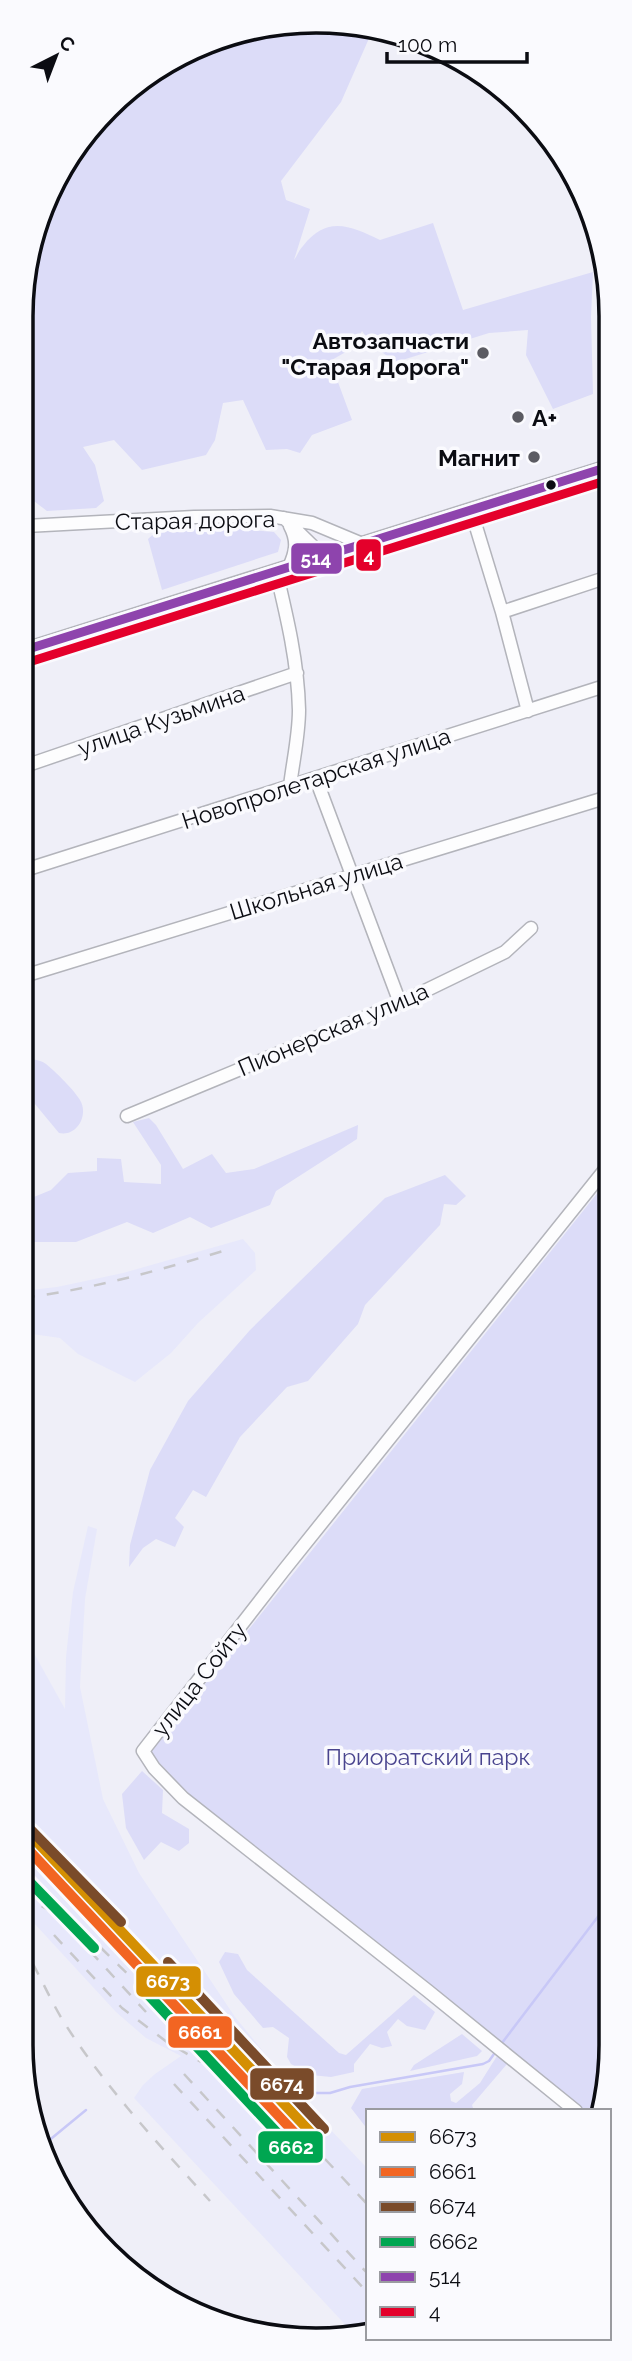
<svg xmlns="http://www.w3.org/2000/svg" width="632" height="2361" font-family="Raleway,sans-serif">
	<rect width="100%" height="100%" fill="#efeff8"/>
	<path fill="#e7e8fb" d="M243,1239L255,1253L256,1270L198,1323L171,1353L135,1382L78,1354L60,1338L32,1334L23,1340V1291L57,1287L123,1273Z
		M88,1526L97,1529L85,1599L80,1687L103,1799L139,1873L235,2017L307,2105L368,2169V2322L353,2333L134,2098L143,2085L155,2074L181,2056L146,2038L116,2012L21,1909L22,1641L35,1655L65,1709L66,1657L73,1592Z"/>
	<path fill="#dcdcf8" d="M258,27H374L341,102L281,181L286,200L310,209L294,260C297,256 299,250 303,246C327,215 351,226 380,240L433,223L463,310L593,272L591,317L593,394L553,409L526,355L528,330L489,333L396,362L373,346L362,331L351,349L323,365L332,366L352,420L312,435L300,453L287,449L266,450L243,400L223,403L215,440L206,455L142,470L114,440L83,447L95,465L104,501L96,508L47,511L26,495L27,259L70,152L152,71Z
		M230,528L274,532L281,540L278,552L162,590L148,539L157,531Z
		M31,1059C37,1060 42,1061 46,1064C55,1071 75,1091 80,1100C89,1115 77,1137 59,1133L25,1092L24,1063Z
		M149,1118L156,1125L183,1169L212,1154L226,1173L254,1169L358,1125L357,1139L276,1191L270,1205L211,1228L190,1217L153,1233L127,1222L76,1242H30L24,1245V1201L51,1190L68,1173L97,1171V1158L121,1159L124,1182L161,1184V1165L133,1122Z
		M445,1175L466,1196L456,1205L444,1204L440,1225L365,1305L358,1324L308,1381L287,1387L240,1437L206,1497L193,1490L175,1518L184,1527L175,1547L156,1539L143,1548L129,1567L130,1545L150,1470L188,1401L250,1330L385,1198Z
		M607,1181L605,2102L602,2111H583L198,1804L150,1753Z
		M142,1771L163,1790L162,1813L189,1829V1843L179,1851L161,1842L144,1860L126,1828L122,1794Z
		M225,1952L238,1954L247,1970L339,2053L346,2055L414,1995L435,2012L425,2030L407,2026L398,2019L387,2032L392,2046L382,2048L370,2044L354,2064V2072L331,2077L311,2075L291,2064L287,2057L289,2038L273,2027L263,2028L234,1994L219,1962Z
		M462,2034L482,2051L477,2056L410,2071L414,2065Z
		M497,2056L507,2064L472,2105L474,2111H368V2130L351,2108L362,2089L464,2072L462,2084L450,2094L451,2101L456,2103L480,2083Z"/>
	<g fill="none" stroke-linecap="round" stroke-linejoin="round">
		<path stroke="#c8c8f7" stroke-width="2.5" d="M502,2043L606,1906
			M301,2098L313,2093H330L350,2087L483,2064L489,2061L494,2054
			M41,2147L86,2110"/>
		<g stroke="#b3b4bb" stroke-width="15">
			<path id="minor" d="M473,509L474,520L502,612L528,711
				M284,518L323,556
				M26,526L194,517L270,516L312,523L360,543
				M289,567C296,552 298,541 290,526
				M276,571C287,617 298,663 299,710C299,735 293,761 290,786
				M502,612L608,577
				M25,766L297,673
				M316,779L400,1003
				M25,870L608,685
				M24,976L608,797
				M127,1116L400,1003L505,952L531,928
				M576,2111L428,1991L183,1798L154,1768L143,1751L284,1570L607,1167"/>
		</g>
		<g stroke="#b3b4bb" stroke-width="17">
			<path id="major" d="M25,650L608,467"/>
		</g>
		<use href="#minor" stroke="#fdfdfe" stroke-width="12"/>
		<use href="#major" stroke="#fdfdfe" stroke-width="14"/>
		<path stroke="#c7c7ca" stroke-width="2.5" stroke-dasharray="12 12" stroke-linecap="butt" d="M23,1298C92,1289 157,1271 223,1251
			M22,1872L63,1912
			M21,1894L50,1911L99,1946L144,1990L206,2059L272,2115
			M112,1931L368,2205
			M54,1935L122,2008L167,2042L201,2062
			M21,1943C38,1970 50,2001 67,2027C108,2090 160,2146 210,2201
			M90,1951L146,2012
			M184,2074L368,2274
			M174,2084L368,2293"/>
		<g stroke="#fafafe" stroke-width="14">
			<path id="bus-1" d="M25,650L608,467"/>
		</g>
		<g stroke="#fafafe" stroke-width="14">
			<path id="bus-2" d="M29,662L608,480"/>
		</g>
		<use href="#bus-1" stroke="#8e44ad" stroke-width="9"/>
		<use href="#bus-2" stroke="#e4002b" stroke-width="9"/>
		<g stroke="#fafafe" stroke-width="16">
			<path id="rail-1" d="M22,1826L315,2137"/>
		</g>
		<g stroke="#fafafe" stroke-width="16">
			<path id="rail-2" d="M22,1843L306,2145"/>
		</g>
		<g stroke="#fafafe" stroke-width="16">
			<path id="rail-3" d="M31,1830L121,1922
				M168,1962L324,2129"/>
		</g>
		<g stroke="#fafafe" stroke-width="16">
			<path id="rail-4" d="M22,1874L94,1948
				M141,1987L297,2154"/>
		</g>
		<use href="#rail-1" stroke="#d48f03" stroke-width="10"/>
		<use href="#rail-2" stroke="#f26522" stroke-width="10"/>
		<use href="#rail-3" stroke="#7a4b2a" stroke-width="10"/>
		<use href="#rail-4" stroke="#00a651" stroke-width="10"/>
	</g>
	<g fill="#5b5b62" stroke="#fafafe" stroke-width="2.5">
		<circle cx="483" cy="353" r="7"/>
		<circle cx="518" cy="417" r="7"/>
		<circle cx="534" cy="457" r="7"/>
	</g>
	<circle fill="#0b0c12" stroke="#fafafe" stroke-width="2.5" cx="551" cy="485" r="6"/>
	<g text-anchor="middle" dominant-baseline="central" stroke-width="7" stroke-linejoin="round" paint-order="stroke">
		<g font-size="23" font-weight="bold" fill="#0b0c12" stroke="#fafafe" text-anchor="end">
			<text x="469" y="340">Автозапчасти<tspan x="469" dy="26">"Старая Дорога"</tspan></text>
			<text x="532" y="417" text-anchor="start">А+</text>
			<text x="520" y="457">Магнит</text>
		</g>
		<g font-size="23" fill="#0b0c12" stroke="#fafafe">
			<text transform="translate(195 520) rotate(-1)">Старая дорога</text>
			<text transform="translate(161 720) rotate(-19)">улица Кузьмина</text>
			<text transform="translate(316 778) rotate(-18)">Новопролетарская улица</text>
			<text transform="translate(316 886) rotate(-17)">Школьная улица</text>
			<text transform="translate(333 1029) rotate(-23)">Пионерская улица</text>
			<text transform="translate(199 1679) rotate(-52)">улица Сойту</text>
		</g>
		<g font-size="23" fill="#49448e" stroke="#fafafe">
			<text x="428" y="1756">Приоратский парк</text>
		</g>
	</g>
	<path d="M0 0H632V2361H0ZM316 33H316A283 283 0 0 1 599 316V2045A283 283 0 0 1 316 2328H316A283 283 0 0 1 33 2045V316A283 283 0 0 1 316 33Z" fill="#fafafe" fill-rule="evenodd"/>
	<path fill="none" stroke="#0b0c12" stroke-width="3.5" d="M316 33H316A283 283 0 0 1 599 316V2045A283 283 0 0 1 316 2328H316A283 283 0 0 1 33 2045V316A283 283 0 0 1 316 33Z"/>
	<g stroke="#fafafe" stroke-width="2.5">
		<rect x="355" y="538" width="27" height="34" rx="7" fill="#e4002b"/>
		<rect x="290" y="542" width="53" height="33" rx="7" fill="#8e44ad"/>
		<rect x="135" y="1965" width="67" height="33" rx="7" fill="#d48f03"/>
		<rect x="167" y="2015" width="66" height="34" rx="7" fill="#f26522"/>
		<rect x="249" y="2067" width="66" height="34" rx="7" fill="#7a4b2a"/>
		<rect x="257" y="2130" width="67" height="34" rx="7" fill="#00a651"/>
	</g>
	<g font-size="19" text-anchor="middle" font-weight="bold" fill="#fff">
		<text x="369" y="562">4</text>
		<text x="316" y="565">514</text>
		<text x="168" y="1988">6673</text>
		<text x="200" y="2039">6661</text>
		<text x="282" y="2091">6674</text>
		<text x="291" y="2154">6662</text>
	</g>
	<rect x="366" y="2109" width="245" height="231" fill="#fafafe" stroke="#9a9ba0" stroke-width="2"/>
	<rect x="380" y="2132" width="35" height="10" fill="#d48f03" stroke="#9a9ba0" stroke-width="2"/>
	<text x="429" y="2144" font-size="21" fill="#0b0c12">6673</text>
	<rect x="380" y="2167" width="35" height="10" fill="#f26522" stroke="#9a9ba0" stroke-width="2"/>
	<text x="429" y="2179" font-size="21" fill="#0b0c12">6661</text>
	<rect x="380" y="2202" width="35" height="10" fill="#7a4b2a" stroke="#9a9ba0" stroke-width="2"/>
	<text x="429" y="2214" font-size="21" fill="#0b0c12">6674</text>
	<rect x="380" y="2237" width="35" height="10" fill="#00a651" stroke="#9a9ba0" stroke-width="2"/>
	<text x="429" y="2249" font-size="21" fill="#0b0c12">6662</text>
	<rect x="380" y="2272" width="35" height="10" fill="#8e44ad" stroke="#9a9ba0" stroke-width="2"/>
	<text x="429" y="2284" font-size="21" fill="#0b0c12">514</text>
	<rect x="380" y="2307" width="35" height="10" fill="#e4002b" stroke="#9a9ba0" stroke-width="2"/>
	<text x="429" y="2319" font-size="21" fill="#0b0c12">4</text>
	<g transform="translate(56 56) rotate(42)" stroke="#fafafe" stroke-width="5" paint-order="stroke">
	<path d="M0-5L12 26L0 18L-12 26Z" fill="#0b0c12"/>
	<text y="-10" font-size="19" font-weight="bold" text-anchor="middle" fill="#0b0c12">С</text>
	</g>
	<path d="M387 52v10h140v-10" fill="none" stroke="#0b0c12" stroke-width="3.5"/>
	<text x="398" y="52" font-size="21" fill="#0b0c12" stroke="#fafafe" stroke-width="5" paint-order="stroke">100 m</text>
</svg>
